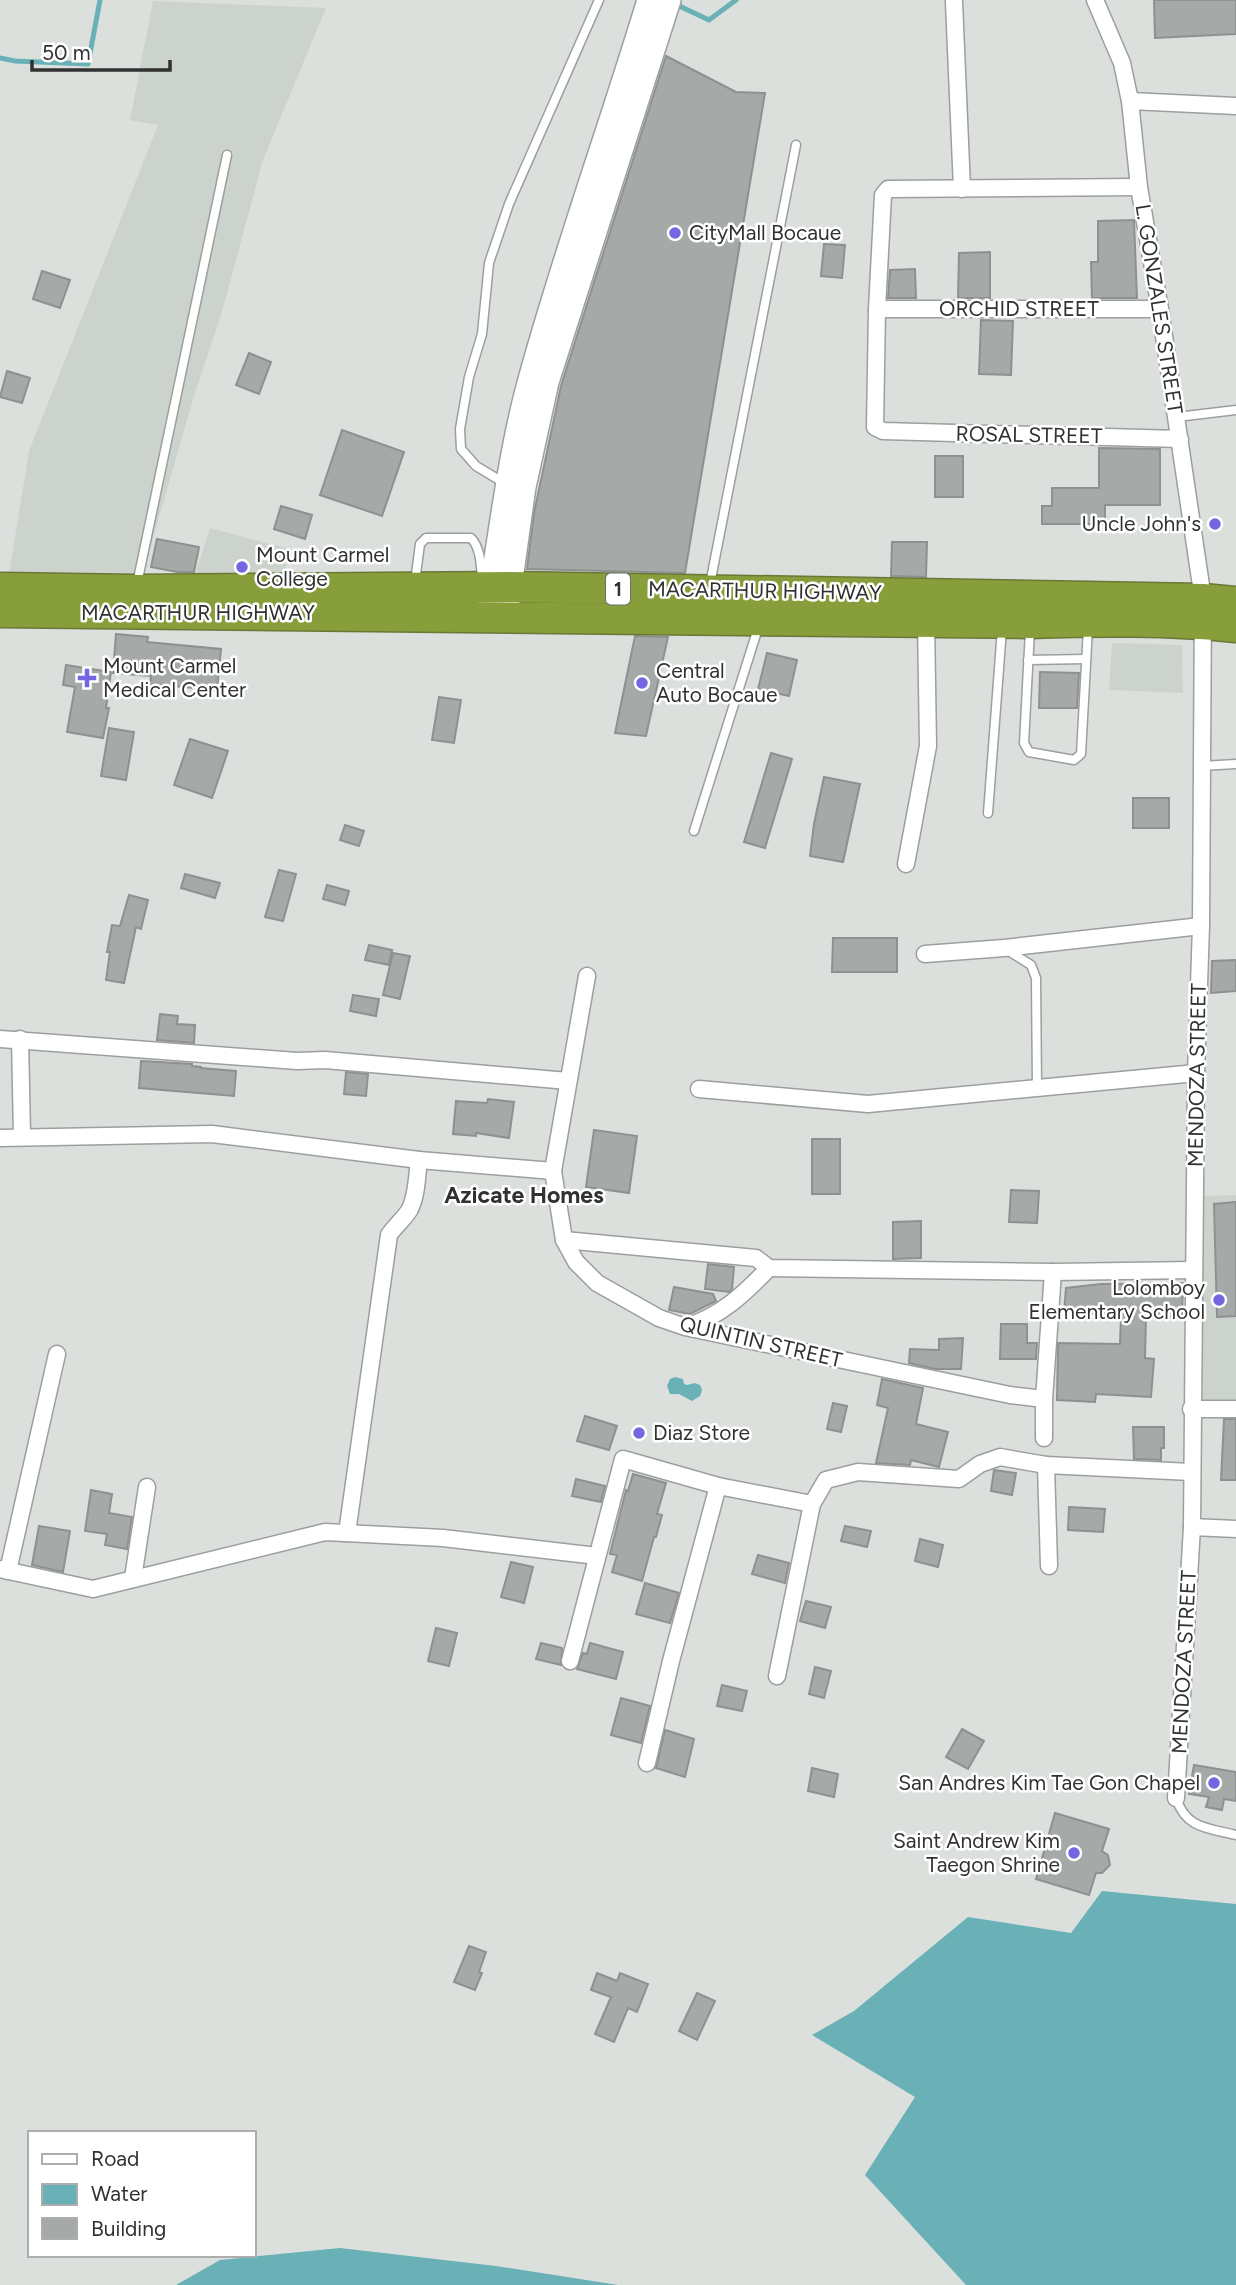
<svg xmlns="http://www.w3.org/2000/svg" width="1236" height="2285" font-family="Figtree,sans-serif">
	<rect width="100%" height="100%" fill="#dce0dd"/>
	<g fill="#cbd3cc">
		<polygon points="153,1 326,8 263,160 222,312 194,396 141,580 9,574 29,451 158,125 130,120"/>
		<polygon points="210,528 289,549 282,586 192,584"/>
		<polygon points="1112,643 1182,645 1183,693 1109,690"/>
		<polygon points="1236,1195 1236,1404 1203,1405 1202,1196"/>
	</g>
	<g fill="#69b1b7">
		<polygon points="675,1377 683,1379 684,1384 687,1385 695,1383 700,1385 702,1390 700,1396 692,1401 679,1394 670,1394 667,1386 670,1379"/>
		<polygon points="1102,1891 1236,1904 1236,2285 966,2285 865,2175 915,2097 812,2035 854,2011 968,1917 1071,1933"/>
		<polygon points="340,2248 496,2266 618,2285 176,2285 220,2260"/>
	</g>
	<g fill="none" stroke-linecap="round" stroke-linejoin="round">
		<g stroke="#69b1b7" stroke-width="5">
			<polyline points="675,4 709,20 736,0"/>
			<polyline points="0,58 15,61 88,64 100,0"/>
		</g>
	</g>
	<g fill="#a5a9a7" stroke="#8d9190" stroke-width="2">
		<polygon points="1154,0 1236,0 1236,34 1155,38"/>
		<polygon points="666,56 736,92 765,93 685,573 527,569 534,513 561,386"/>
		<polygon points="1134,220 1137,298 1092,298 1091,262 1098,262 1098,221"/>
		<polygon points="824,244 845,245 842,278 821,276"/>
		<polygon points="990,252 990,298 958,298 959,253"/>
		<polygon points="915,269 916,298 888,298 890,270"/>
		<polygon points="42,271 70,280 60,308 33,299"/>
		<polygon points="981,320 1013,321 1011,375 979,374"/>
		<polygon points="249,353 271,362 259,394 236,385"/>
		<polygon points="7,371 30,378 22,403 0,397"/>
		<polygon points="342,430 404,452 382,516 320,495"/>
		<polygon points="1099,448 1160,449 1160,505 1105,505 1105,524 1042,524 1042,506 1052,506 1052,488 1099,488"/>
		<rect x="935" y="456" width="28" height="41"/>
		<polygon points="281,506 312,515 305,539 274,529"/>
		<polygon points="157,539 199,547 194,572 177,572 151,567"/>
		<polygon points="892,542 927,542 926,577 891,576"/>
		<polygon points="116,634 148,637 147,642 221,649 217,690 150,684 151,676 113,673"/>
		<polygon points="635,636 668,637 646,736 615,733"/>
		<polygon points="767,653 797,660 789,696 758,689"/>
		<polygon points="66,665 111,672 106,708 109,708 103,738 67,732 75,687 63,685"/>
		<polygon points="1040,672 1079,673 1077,708 1039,708"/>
		<polygon points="439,697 461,700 454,743 432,740"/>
		<polygon points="109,728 134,732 126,780 101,776"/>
		<polygon points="190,739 228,751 212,798 174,785"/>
		<polygon points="771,753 792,759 765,848 744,842"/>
		<polygon points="824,777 860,784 843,862 810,856 814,824"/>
		<rect x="1133" y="798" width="36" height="30"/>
		<polygon points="345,825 364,831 359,846 340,840"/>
		<polygon points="279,870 296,874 283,921 265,917"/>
		<polygon points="185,874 220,883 215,898 181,888"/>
		<polygon points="327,885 349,891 345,905 323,899"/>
		<polygon points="129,895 148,900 141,929 136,927 124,983 106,980 110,952 107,952 112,925 120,926"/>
		<polygon points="833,938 897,938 897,972 832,972"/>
		<polygon points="369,945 392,950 389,965 365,960"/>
		<polygon points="393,953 410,956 400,999 383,995"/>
		<polygon points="1236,960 1236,991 1211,993 1212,961"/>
		<polygon points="353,995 379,999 376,1016 350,1011"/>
		<polygon points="160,1014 178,1016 177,1024 195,1025 194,1043 157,1040"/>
		<polygon points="141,1061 192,1064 192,1066 201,1067 201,1068 236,1071 234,1096 139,1088"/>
		<polygon points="346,1072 368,1074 366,1096 344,1094"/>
		<polygon points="488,1099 514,1102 509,1138 476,1133 476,1136 453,1134 456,1101 487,1103"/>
		<polygon points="594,1130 637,1136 629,1193 586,1187"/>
		<rect x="812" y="1139" width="28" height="55"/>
		<polygon points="1011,1190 1039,1191 1037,1223 1009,1222"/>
		<polygon points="1236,1202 1236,1316 1217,1317 1214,1204"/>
		<polygon points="921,1221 921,1258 893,1259 893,1222"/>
		<polygon points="708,1264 734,1267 732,1289 729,1292 705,1289"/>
		<polygon points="1183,1283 1182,1318 1146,1317 1145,1358 1154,1359 1151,1397 1096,1394 1095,1402 1057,1400 1058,1343 1120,1344 1121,1315 1064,1313 1066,1288 1101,1284"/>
		<polygon points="674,1287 713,1294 716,1301 690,1314 669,1310"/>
		<polygon points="1001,1324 1027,1324 1027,1343 1037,1343 1036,1359 1000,1359"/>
		<polygon points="963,1338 961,1369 935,1369 909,1363 910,1349 939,1350 939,1339"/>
		<polygon points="882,1379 923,1388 916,1424 948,1432 939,1467 911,1460 910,1465 876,1463 888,1408 877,1405"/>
		<polygon points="833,1403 847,1406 841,1432 827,1429"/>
		<polygon points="585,1416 617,1426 609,1450 577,1441"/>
		<polygon points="1224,1419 1236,1419 1236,1480 1221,1480"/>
		<polygon points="1133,1427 1164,1427 1164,1448 1161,1448 1161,1460 1134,1459"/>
		<polygon points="994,1470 1016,1473 1012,1495 991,1491"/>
		<polygon points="633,1474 666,1483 657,1514 662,1515 656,1537 654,1537 642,1581 612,1572 617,1555 610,1554 626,1490 628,1491"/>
		<polygon points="576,1479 605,1486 601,1502 572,1496"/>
		<polygon points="91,1490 112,1494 109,1513 132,1517 127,1549 105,1545 107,1534 85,1531"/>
		<polygon points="1069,1507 1105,1509 1103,1532 1068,1530"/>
		<polygon points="39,1526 70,1531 63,1572 32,1565"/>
		<polygon points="845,1526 871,1531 867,1547 841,1541"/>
		<polygon points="920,1539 943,1545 938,1567 915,1561"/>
		<polygon points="758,1555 789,1563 785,1583 752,1574"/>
		<polygon points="511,1562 533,1567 524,1603 501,1597"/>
		<polygon points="645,1583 679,1593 670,1623 636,1614"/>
		<polygon points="806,1601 831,1607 825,1628 800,1621"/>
		<polygon points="436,1628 457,1633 449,1666 428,1661"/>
		<polygon points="541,1643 562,1648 561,1665 536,1659"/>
		<polygon points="590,1643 623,1652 616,1679 577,1669 583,1653 587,1654"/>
		<polygon points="815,1667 831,1671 824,1698 809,1694"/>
		<polygon points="722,1685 747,1691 742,1711 717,1706"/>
		<polygon points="621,1698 650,1706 641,1743 611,1735"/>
		<polygon points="962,1729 984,1741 968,1769 946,1757"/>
		<polygon points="665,1730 694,1739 685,1777 656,1768"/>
		<polygon points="1194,1765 1236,1772 1236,1801 1224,1799 1222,1810 1206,1807 1209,1797 1189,1794"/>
		<polygon points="812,1768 838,1774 834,1797 808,1791"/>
		<polygon points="1055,1813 1109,1829 1102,1851 1108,1855 1110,1865 1102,1873 1096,1873 1089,1895 1036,1879"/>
		<polygon points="469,1946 486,1952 479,1972 482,1973 475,1990 454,1982"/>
		<polygon points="597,1973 617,1981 620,1973 648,1984 637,2012 628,2008 614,2042 595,2034 611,1997 591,1990"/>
		<polygon points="697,1993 715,2001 697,2040 679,2031"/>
	</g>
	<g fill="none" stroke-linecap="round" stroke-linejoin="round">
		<defs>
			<g id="lane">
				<polyline points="1177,417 1236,410"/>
				<polyline points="506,484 476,466 461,449 460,429 469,377 482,334 489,263 509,204 599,0"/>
				<path d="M 415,582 L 420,544 L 426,538 L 471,538 C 481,548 481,567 482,581"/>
				<polyline points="137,584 227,155"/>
				<polyline points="710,584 796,145"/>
				<polyline points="1030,630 1024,743 1029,752 1074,760 1081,754 1088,628"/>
				<polyline points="1028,660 1086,659"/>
				<polyline points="1201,766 1236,764"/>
				<polyline points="988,813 1002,629"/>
				<polyline points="694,831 759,625"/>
				<polyline points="1007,950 1031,965 1036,978 1037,1087"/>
				<path d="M 1176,1798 C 1186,1829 1208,1828 1236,1835"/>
			</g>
			<g id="street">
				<polyline points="1095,0 1122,63 1130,101 1139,187 1160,309 1203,599 1201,926 1196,1073 1192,1527 1176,1798"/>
				<polyline points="954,2 962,189"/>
				<polyline points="1130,101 1236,106"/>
				<polyline points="1139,187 888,189 883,195 877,309 875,427 883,431 1180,439"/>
				<polyline points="877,309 1160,309"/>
				<polyline points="906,864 928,746 926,621"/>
				<polyline points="925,954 1004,948 1201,926"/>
				<polyline points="587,976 553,1171 564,1240 576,1262 597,1283 659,1318 685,1327 1010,1395 1044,1399"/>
				<polyline points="0,1039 297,1061 325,1060 568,1081"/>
				<polyline points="20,1039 22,1136"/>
				<polyline points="699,1089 868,1104 1196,1073"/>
				<polyline points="0,1138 212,1134 419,1160 553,1171"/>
				<polyline points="564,1240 756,1258 769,1268 1053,1272 1194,1270"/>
				<path d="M 686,1327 C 721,1316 744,1294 769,1268"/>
				<polyline points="1191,1409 1236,1409"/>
				<polyline points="1044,1438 1044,1399 1053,1272"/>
				<polyline points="1046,1465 1049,1566"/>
				<polyline points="1192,1527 1236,1529"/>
				<path d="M 347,1533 L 389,1235 C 395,1226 405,1218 410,1209 C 417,1195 417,1175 419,1160"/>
				<polyline points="0,1569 93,1589 325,1532 443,1538 597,1556"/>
				<polyline points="8,1571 57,1354"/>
				<polyline points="133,1578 147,1487"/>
				<polyline points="570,1661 623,1459 718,1486 812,1504 826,1480 858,1472 959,1479 980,1464 1000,1457 1046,1465 1191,1472"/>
				<polyline points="777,1676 812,1504"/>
				<polyline points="647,1763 671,1661 718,1486"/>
			</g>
			<g id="secondary">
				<path d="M 489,601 C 502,526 510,450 531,376 C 566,249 611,126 649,0"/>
				<polyline points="508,601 524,487 547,382 669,0"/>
			</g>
			<g id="highway">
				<polyline points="0,588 136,590 510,587 1203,599 1236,602"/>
				<path d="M 0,612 L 1030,623 C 1098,621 1168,620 1236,627"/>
			</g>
		</defs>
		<use href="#lane" stroke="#9c9f9c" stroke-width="11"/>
		<use href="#street" stroke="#9c9f9c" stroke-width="19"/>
		<use href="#secondary" stroke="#9c9f9c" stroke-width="26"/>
		<use href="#highway" stroke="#697837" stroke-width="33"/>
		<use href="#lane" stroke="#fff" stroke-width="8"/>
		<use href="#street" stroke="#fff" stroke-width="16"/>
		<use href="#secondary" stroke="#fff" stroke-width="23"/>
		<use href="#highway" stroke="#879e3b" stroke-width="30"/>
	</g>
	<g fill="#7466e1" stroke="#fff" stroke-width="2.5">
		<circle cx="675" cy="233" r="7"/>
		<circle cx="1215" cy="524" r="7"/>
		<circle cx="242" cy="567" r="7"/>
		<path d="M83.5 667.5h7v7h7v7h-7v7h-7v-7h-7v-7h7z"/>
		<circle cx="642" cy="683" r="7"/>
		<circle cx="1219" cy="1300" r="7"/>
		<circle cx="639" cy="1433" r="7"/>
		<circle cx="1214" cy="1783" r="7"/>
		<circle cx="1074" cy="1853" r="7"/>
	</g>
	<g text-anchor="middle" stroke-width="5" stroke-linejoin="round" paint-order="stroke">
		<rect fill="#fff" stroke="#6e6f6e" stroke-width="2" x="606" y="573.5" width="24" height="31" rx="5"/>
		<g font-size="19" font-weight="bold" fill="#303130">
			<text x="618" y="596">1</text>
		</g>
		<g font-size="21" fill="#303130" stroke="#fff" text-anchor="start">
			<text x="689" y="240">CityMall Bocaue</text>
			<text x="1201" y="531" text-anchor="end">Uncle John's</text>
			<text x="256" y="562">Mount Carmel<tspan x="256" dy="24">College</tspan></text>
			<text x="103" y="673">Mount Carmel<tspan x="103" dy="24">Medical Center</tspan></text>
			<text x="656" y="678">Central<tspan x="656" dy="24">Auto Bocaue</tspan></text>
			<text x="1205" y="1295" text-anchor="end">Lolomboy<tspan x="1205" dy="24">Elementary School</tspan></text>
			<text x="653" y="1440">Diaz Store</text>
			<text x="1200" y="1790" text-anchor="end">San Andres Kim Tae Gon Chapel</text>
			<text x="1060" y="1848" text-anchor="end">Saint Andrew Kim<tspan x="1060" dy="24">Taegon Shrine</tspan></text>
		</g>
		<g font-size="21" fill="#303130" stroke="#fff">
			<text x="1019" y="316">ORCHID STREET</text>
			<text transform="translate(1159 309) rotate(81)" y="7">L. GONZALES STREET</text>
			<text transform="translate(1029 435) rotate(1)" y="7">ROSAL STREET</text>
			<text transform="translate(765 591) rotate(1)" y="7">MACARTHUR HIGHWAY</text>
			<text x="198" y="620">MACARTHUR HIGHWAY</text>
			<text transform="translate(1197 1075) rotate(-89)" y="7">MENDOZA STREET</text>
			<text transform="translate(761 1342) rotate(13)" y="7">QUINTIN STREET</text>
			<text transform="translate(1184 1662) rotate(-87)" y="7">MENDOZA STREET</text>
		</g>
		<g font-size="23" font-weight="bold" fill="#303130" stroke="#fff">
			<text x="524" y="1203">Azicate Homes</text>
		</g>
	</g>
	<rect x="28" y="2131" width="228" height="126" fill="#ffffff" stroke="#acadac" stroke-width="2"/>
	<rect x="42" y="2154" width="35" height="10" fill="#ffffff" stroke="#acadac" stroke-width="2"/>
	<text x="91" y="2166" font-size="21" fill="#303130">Road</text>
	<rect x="42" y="2184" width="35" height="21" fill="#69b1b7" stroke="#acadac" stroke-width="2"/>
	<text x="91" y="2201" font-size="21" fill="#303130">Water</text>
	<rect x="42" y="2218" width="35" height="21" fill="#a5a9a7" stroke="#acadac" stroke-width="2"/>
	<text x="91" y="2236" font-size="21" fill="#303130">Building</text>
	<path d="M32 60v10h138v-10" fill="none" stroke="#303130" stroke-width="3.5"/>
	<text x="42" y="60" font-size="21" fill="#303130" stroke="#ffffff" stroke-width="5" paint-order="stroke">50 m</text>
</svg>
